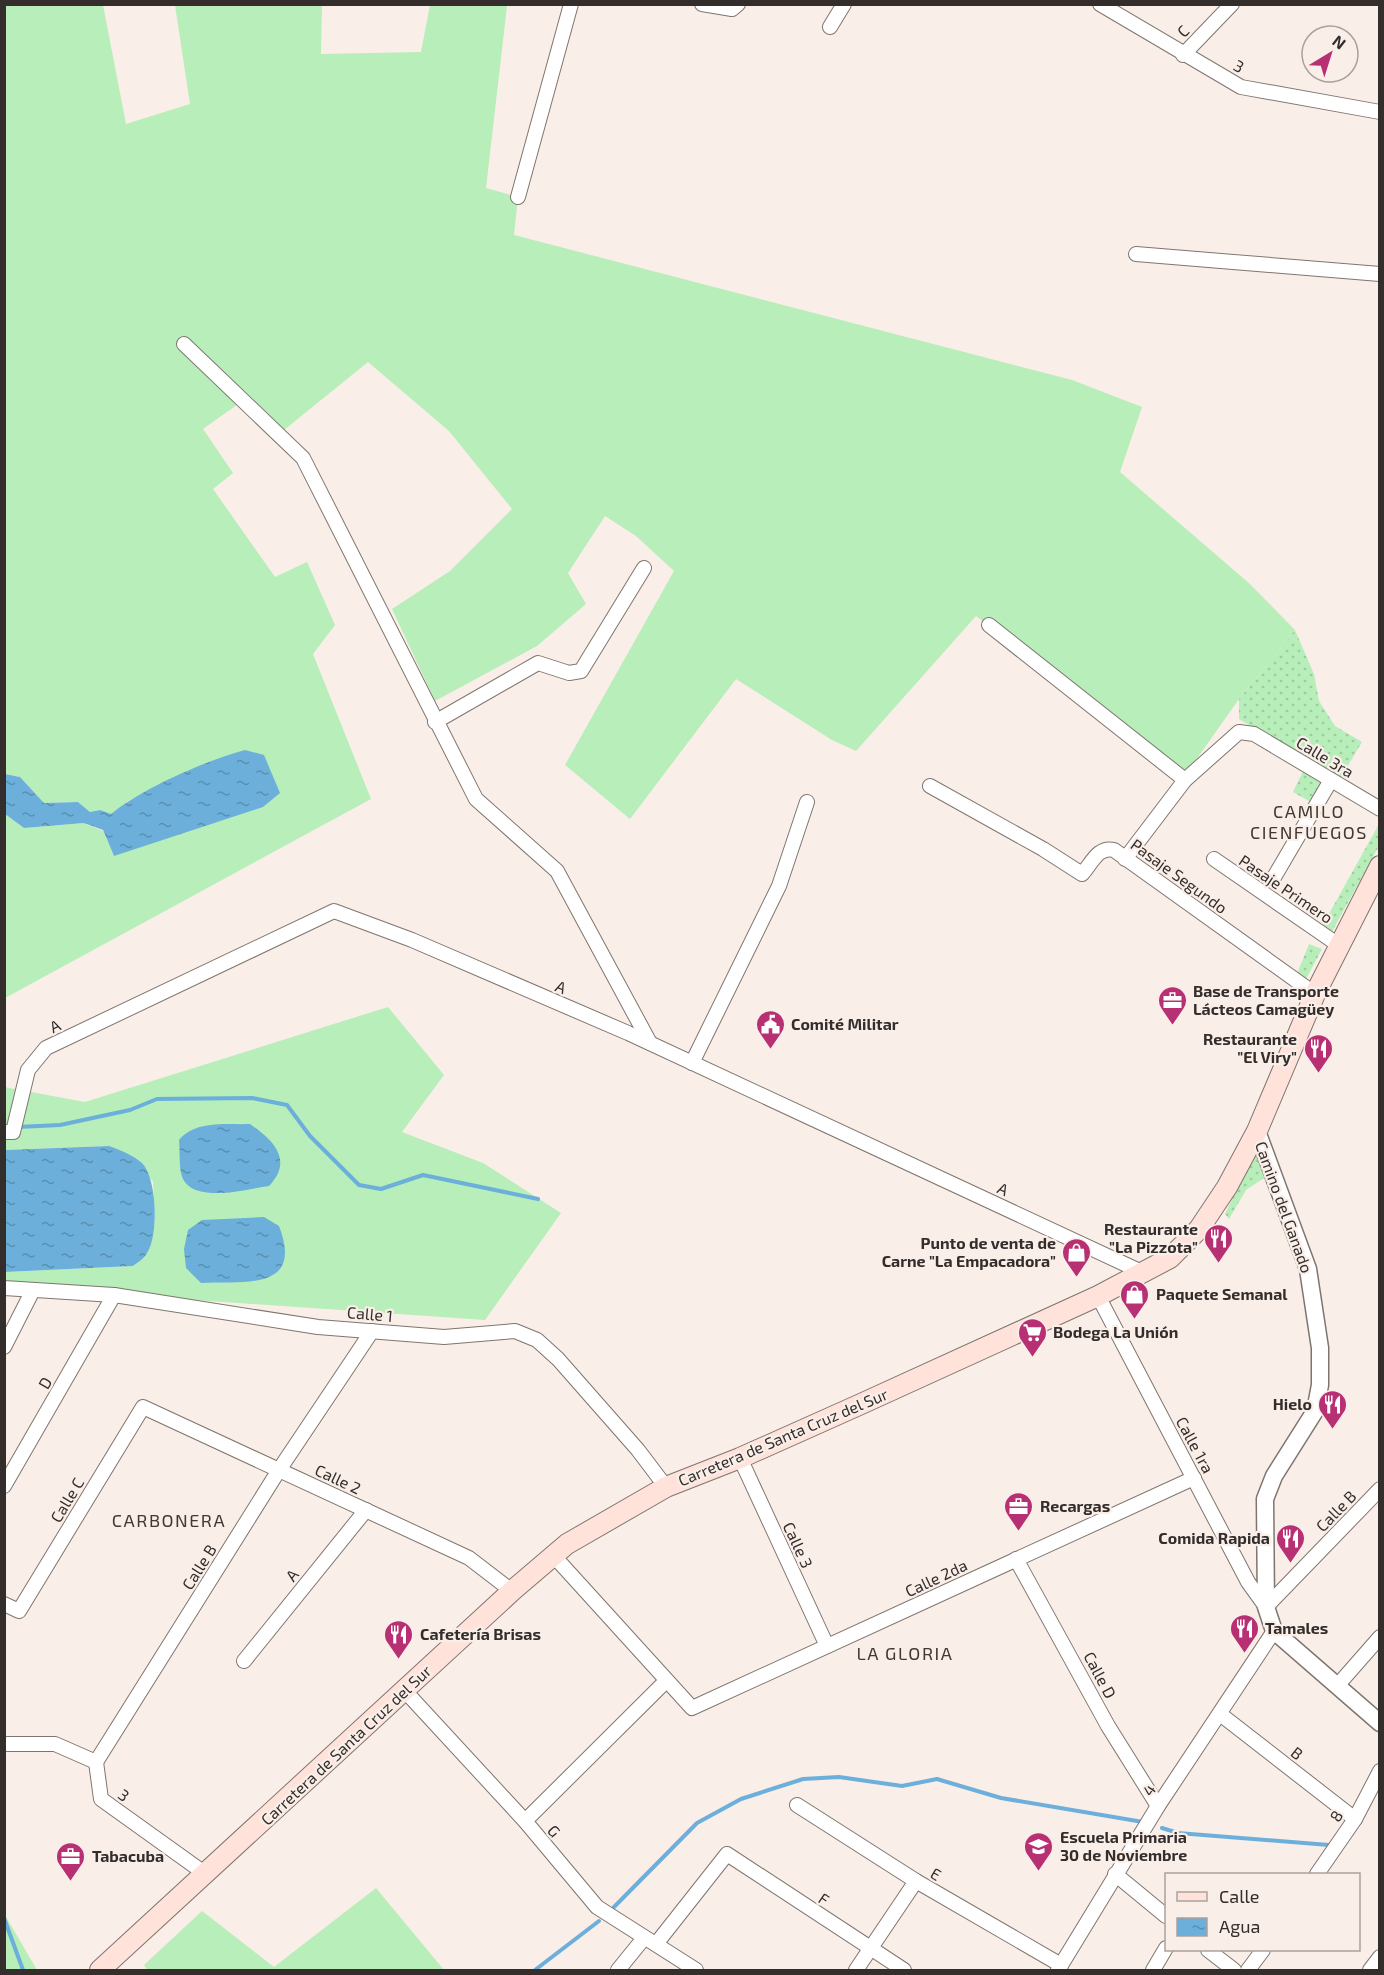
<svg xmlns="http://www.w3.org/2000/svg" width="1384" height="1975" font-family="'Exo 2',sans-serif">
	<defs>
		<pattern id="grass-dots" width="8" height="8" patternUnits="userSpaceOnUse" patternTransform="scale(1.5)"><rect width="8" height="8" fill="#b7eeba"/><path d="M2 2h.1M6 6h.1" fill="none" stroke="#9ecca0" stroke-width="1.8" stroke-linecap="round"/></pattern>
		<pattern id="water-ripples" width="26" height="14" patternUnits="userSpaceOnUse" patternTransform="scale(1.5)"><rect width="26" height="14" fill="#6cafda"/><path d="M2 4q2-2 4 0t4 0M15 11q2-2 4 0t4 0" fill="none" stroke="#598fb1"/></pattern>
	</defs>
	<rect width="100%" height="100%" fill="#faeee8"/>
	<g fill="url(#grass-dots)">
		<polygon points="1295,630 1314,674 1319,701 1335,726 1362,742 1340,779 1239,719 1239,699"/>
		<polygon points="1306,765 1331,780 1316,805 1293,792"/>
		<polygon points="1379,824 1379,846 1329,937 1320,930"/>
		<polygon points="1309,944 1322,949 1306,979 1296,976"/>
		<polygon points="1255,1151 1264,1178 1246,1190 1229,1219 1225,1214"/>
	</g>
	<g fill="#b7eeba">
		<polygon points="498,4 507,6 486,188 518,197 514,235 1072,380 1142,407 1120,472 1250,584 1295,630 1239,699 1186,774 976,616 856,751 832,740 736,679 630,819 565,765 674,571 636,536 605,516 568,573 586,604 537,646 435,701 392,609 450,571 512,509 449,431 368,362 284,430 241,402 203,429 233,473 213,489 275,577 307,562 335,625 313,654 371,799 5,998 5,814 24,828 84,823 103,831 114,856 225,756 128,801 111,815 100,810 90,812 78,802 44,803 20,777 5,774 5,5 103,5 126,124 190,104 175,5 322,5 321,54 421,52 430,5"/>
		<path d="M 388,1007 L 444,1075 L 402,1132 L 483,1163 L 561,1213 L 485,1320 L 5,1287 L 5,1272 L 133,1266 C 162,1242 154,1215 153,1181 L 108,1146 L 5,1150 L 4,1087 L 85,1102 Z"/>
		<polygon points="376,1888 444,1970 147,1970 144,1965 202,1911 274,1967"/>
		<polygon points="4,1915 5,1915 37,1970 5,1970"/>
	</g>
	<g fill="url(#water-ripples)">
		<path d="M 245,750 L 264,755 L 280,793 L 263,807 L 114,856 L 103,830 L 84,823 L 24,828 L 5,814 L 5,774 L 20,777 L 44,803 L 78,802 L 90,812 L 100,810 L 111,814 C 143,788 205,761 245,750 Z"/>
		<path d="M 250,1124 C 273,1140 294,1160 269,1186 C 246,1189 188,1206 181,1173 C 179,1162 180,1150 179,1140 C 196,1120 226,1125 250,1124 Z"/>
		<path d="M 109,1146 C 120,1150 133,1155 142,1163 C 157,1178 159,1236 147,1253 C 145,1258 138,1262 133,1266 L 5,1272 L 5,1150 Z"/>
		<path d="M 264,1217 L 279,1226 C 304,1291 245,1281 201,1283 L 186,1268 L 184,1249 L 188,1230 L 202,1220 Z"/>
	</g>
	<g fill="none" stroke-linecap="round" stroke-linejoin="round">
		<g stroke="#6cafda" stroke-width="4">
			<polyline points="17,1127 60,1125 130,1110 157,1099 252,1098 287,1105 310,1136 359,1185 381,1189 423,1175 538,1199"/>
			<polyline points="1162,1828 1178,1833 1329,1845"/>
			<polyline points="614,1907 697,1823 741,1799 803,1779 839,1777 902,1786 937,1779 1001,1798 1143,1822"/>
			<polyline points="4,1918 23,1970"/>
			<polyline points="535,1970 599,1921"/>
		</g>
		<defs>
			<g id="minor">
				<polyline points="702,4 732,9 738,4"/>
				<polyline points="1100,4 1241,87 1380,112"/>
				<polyline points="830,27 844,4"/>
				<polyline points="1183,55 1232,4"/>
				<polyline points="518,197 571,4"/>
				<polyline points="1136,254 1380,274"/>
				<polyline points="184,344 303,458 476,799 557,871 650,1043"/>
				<polyline points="989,625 1185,780"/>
				<polyline points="435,722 538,663 569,673 581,671 644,568"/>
				<path d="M 930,786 L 1043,849 L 1082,874 C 1092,863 1098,846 1114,850 L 1315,994"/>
				<polyline points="1125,859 1185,780 1239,732 1254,734 1380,809"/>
				<polyline points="1214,859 1340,946"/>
				<polyline points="1273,879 1331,780"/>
				<polyline points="692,1063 779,886 807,802"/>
				<polyline points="4,1132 13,1132 28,1070 46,1048 334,911 412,940 628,1033 1144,1273"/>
				<polyline points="4,1288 114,1295 318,1327 444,1337 515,1331 537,1340 558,1359 638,1450 666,1487"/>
				<polyline points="1098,1296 1248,1582 1266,1607 1380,1489"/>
				<polyline points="4,1347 33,1290"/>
				<polyline points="740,1458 827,1646"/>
				<polyline points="4,1486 114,1295"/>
				<polyline points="553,1555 692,1708 1194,1478"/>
				<polyline points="1016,1559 1108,1726 1158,1806"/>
				<polyline points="4,1604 19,1611 143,1407 469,1558 512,1591"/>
				<polyline points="244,1661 366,1510"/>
				<polyline points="1337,1686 1380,1637"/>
				<polyline points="405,1691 525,1821 597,1907 696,1970"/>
				<polyline points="1220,1714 1355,1819"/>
				<polyline points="4,1744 55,1744 96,1762 101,1799 207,1875"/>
				<polyline points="96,1762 279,1470 372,1331"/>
				<polyline points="797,1805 916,1881 1061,1965"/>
				<polyline points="525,1821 666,1681"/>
				<polyline points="1115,1874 1166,1916"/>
				<polyline points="1317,1874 1355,1819 1380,1771"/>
				<polyline points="656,1944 727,1854 904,1970"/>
				<polyline points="1208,1950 1234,1970"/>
				<polyline points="618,1970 644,1938"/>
				<polyline points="856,1970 916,1881"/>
				<polyline points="1058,1970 1158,1806 1274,1631"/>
				<polyline points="1153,1970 1166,1948"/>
				<polyline points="1248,1970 1263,1950"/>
				<polyline points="1370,1970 1380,1957"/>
			</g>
			<polyline id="tertiary" points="1257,1131 1308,1269 1320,1348 1320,1385 1315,1411 1274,1476 1265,1499 1266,1607 1274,1631 1380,1723"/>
			<polyline id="secondary" points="100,1970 512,1591 567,1544 666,1487 740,1458 861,1404 1098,1296 1170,1258 1199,1229 1227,1187 1257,1131 1315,994 1380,866"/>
		</defs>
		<use href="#minor" stroke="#7f756f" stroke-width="16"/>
		<use href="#tertiary" stroke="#7f756f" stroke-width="19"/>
		<use href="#secondary" stroke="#7f756f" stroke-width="22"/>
		<use href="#minor" stroke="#fff" stroke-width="14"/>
		<use href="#tertiary" stroke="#fff" stroke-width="16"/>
		<use href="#secondary" stroke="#ffe3db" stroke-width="20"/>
	</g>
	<defs>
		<symbol id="office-pin" viewBox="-11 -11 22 30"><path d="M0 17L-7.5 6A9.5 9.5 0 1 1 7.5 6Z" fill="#b63073" stroke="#faeee8"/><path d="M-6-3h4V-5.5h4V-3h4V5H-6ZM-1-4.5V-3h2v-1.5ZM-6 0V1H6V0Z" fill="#fff"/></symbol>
		<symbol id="civic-pin" viewBox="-11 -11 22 30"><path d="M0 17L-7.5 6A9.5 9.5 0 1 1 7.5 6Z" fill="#b63073" stroke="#faeee8"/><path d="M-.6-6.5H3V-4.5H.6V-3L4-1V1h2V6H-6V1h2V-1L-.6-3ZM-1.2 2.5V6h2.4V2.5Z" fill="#fff"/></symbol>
		<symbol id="restaurant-pin" viewBox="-11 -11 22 30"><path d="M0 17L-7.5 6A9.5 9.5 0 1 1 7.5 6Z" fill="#b63073" stroke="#faeee8"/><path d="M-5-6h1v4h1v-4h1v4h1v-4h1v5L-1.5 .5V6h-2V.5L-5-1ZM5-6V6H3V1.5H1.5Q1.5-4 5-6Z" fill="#fff"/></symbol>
		<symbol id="shop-pin" viewBox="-11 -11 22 30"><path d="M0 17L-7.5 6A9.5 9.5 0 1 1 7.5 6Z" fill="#b63073" stroke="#faeee8"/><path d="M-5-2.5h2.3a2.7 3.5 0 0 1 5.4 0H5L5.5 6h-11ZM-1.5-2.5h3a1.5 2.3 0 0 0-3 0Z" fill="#fff"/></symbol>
		<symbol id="supermarket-pin" viewBox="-11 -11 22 30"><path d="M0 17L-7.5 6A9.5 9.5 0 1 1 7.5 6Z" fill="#b63073" stroke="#faeee8"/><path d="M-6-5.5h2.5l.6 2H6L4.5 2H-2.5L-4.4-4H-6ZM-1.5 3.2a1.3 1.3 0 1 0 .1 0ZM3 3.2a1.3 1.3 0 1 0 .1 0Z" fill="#fff"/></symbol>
		<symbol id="school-pin" viewBox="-11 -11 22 30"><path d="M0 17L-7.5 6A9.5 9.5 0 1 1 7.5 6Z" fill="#b63073" stroke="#faeee8"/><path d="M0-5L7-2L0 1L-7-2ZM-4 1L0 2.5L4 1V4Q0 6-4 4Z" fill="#fff"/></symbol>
	</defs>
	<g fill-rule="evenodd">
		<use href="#office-pin" x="1156" y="984" width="33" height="45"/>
		<use href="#civic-pin" x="754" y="1008" width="33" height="45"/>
		<use href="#restaurant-pin" x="1302" y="1032" width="33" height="45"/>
		<use href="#restaurant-pin" x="1202" y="1222" width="33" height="45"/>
		<use href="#shop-pin" x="1060" y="1236" width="33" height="45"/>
		<use href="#shop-pin" x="1118" y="1278" width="33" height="45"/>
		<use href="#supermarket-pin" x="1016" y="1316" width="33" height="45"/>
		<use href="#restaurant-pin" x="1316" y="1388" width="33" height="45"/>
		<use href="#office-pin" x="1002" y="1490" width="33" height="45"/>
		<use href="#restaurant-pin" x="1274" y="1522" width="33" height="45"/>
		<use href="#restaurant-pin" x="1228" y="1612" width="33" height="45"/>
		<use href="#restaurant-pin" x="382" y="1618" width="33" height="45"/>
		<use href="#school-pin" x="1022" y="1830" width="33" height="45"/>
		<use href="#office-pin" x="54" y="1840" width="33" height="45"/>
	</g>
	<g text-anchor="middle" stroke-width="4.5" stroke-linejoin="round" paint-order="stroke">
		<g font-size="16" fill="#332e2c" stroke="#faeee8">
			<text transform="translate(1183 31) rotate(-45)" y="6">C</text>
			<text transform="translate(1239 66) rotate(28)" y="6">3</text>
			<text transform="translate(1325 757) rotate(31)" y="6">Calle 3ra</text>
			<text transform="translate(1179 876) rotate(36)" y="6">Pasaje Segundo</text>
			<text transform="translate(1286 889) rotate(34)" y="6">Pasaje Primero</text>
			<text transform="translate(561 987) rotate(23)" y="6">A</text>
			<text transform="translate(55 1026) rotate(-25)" y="6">A</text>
			<text transform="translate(1003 1189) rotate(25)" y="6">A</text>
			<text transform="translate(1284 1207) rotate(70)" y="6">Camino del Ganado</text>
			<text transform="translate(370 1314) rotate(5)" y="6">Calle 1</text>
			<text transform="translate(45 1383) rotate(-60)" y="6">D</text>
			<text transform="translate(783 1437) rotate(-23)" y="6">Carretera de Santa Cruz del Sur</text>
			<text transform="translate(1195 1445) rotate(62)" y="6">Calle 1ra</text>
			<text transform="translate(338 1479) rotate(25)" y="6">Calle 2</text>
			<text transform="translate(67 1500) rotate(-59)" y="6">Calle C</text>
			<text transform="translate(1336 1511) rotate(-46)" y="6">Calle B</text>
			<text transform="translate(798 1545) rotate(65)" y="6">Calle 3</text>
			<text transform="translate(199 1567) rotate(-58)" y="6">Calle B</text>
			<text transform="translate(292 1575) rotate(-51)" y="6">A</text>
			<text transform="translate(936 1578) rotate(-25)" y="6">Calle 2da</text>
			<text transform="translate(1100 1675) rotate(62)" y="6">Calle D</text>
			<text transform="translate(346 1745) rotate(-43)" y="6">Carretera de Santa Cruz del Sur</text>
			<text transform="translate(1297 1753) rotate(38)" y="6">B</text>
			<text transform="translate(1149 1790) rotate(-56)" y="6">4</text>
			<text transform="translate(124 1795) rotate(36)" y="6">3</text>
			<text transform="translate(1336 1816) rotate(-59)" y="6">8</text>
			<text transform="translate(554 1831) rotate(50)" y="6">G</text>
			<text transform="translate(936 1874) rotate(31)" y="6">E</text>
			<text transform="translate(824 1899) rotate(34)" y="6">F</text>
		</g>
		<g font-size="16" font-weight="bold" fill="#332e2c" stroke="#faeee8" text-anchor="start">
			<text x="1193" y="997">Base de Transporte<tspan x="1193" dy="18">Lácteos Camagüey</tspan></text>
			<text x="791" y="1030">Comité Militar</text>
			<text x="1297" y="1045" text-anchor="end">Restaurante<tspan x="1297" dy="18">"El Viry"</tspan></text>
			<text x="1198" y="1235" text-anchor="end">Restaurante<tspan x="1198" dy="18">"La Pizzota"</tspan></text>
			<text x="1056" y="1249" text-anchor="end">Punto de venta de<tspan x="1056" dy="18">Carne "La Empacadora"</tspan></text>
			<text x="1156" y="1300">Paquete Semanal</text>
			<text x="1053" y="1338">Bodega La Unión</text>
			<text x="1312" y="1410" text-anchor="end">Hielo</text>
			<text x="1040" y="1512">Recargas</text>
			<text x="1270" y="1544" text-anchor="end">Comida Rapida</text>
			<text x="1265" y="1634">Tamales</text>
			<text x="420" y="1640">Cafetería Brisas</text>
			<text x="1060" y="1843">Escuela Primaria<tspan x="1060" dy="18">30 de Noviembre</tspan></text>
			<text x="92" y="1862">Tabacuba</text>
		</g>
		<g font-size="18" letter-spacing="1.5" fill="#423934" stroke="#faeee8">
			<text x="1309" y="818">CAMILO<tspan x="1309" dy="21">CIENFUEGOS</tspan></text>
			<text x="169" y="1527">CARBONERA</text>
			<text x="905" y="1660">LA GLORIA</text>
		</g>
	</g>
	<rect width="1384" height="1975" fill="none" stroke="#332e2c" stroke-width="12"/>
	<rect x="1165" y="1873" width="195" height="78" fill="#faeee8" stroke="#aaa19d" stroke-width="1.5"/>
	<rect x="1177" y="1892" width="30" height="9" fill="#ffe3db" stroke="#aaa19d" stroke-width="1.5"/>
	<text x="1219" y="1903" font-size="18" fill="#332e2c">Calle</text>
	<rect x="1177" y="1918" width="30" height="18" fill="url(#water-ripples)" stroke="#aaa19d" stroke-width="1.5"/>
	<text x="1219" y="1933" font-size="18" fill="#332e2c">Agua</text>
	<g transform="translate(1330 54) rotate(38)"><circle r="28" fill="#faeee8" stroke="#aaa19d" stroke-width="1.5"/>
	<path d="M0-4.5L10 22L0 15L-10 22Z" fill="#b63073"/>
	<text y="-9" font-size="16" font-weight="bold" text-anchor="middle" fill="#332e2c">N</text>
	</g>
</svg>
